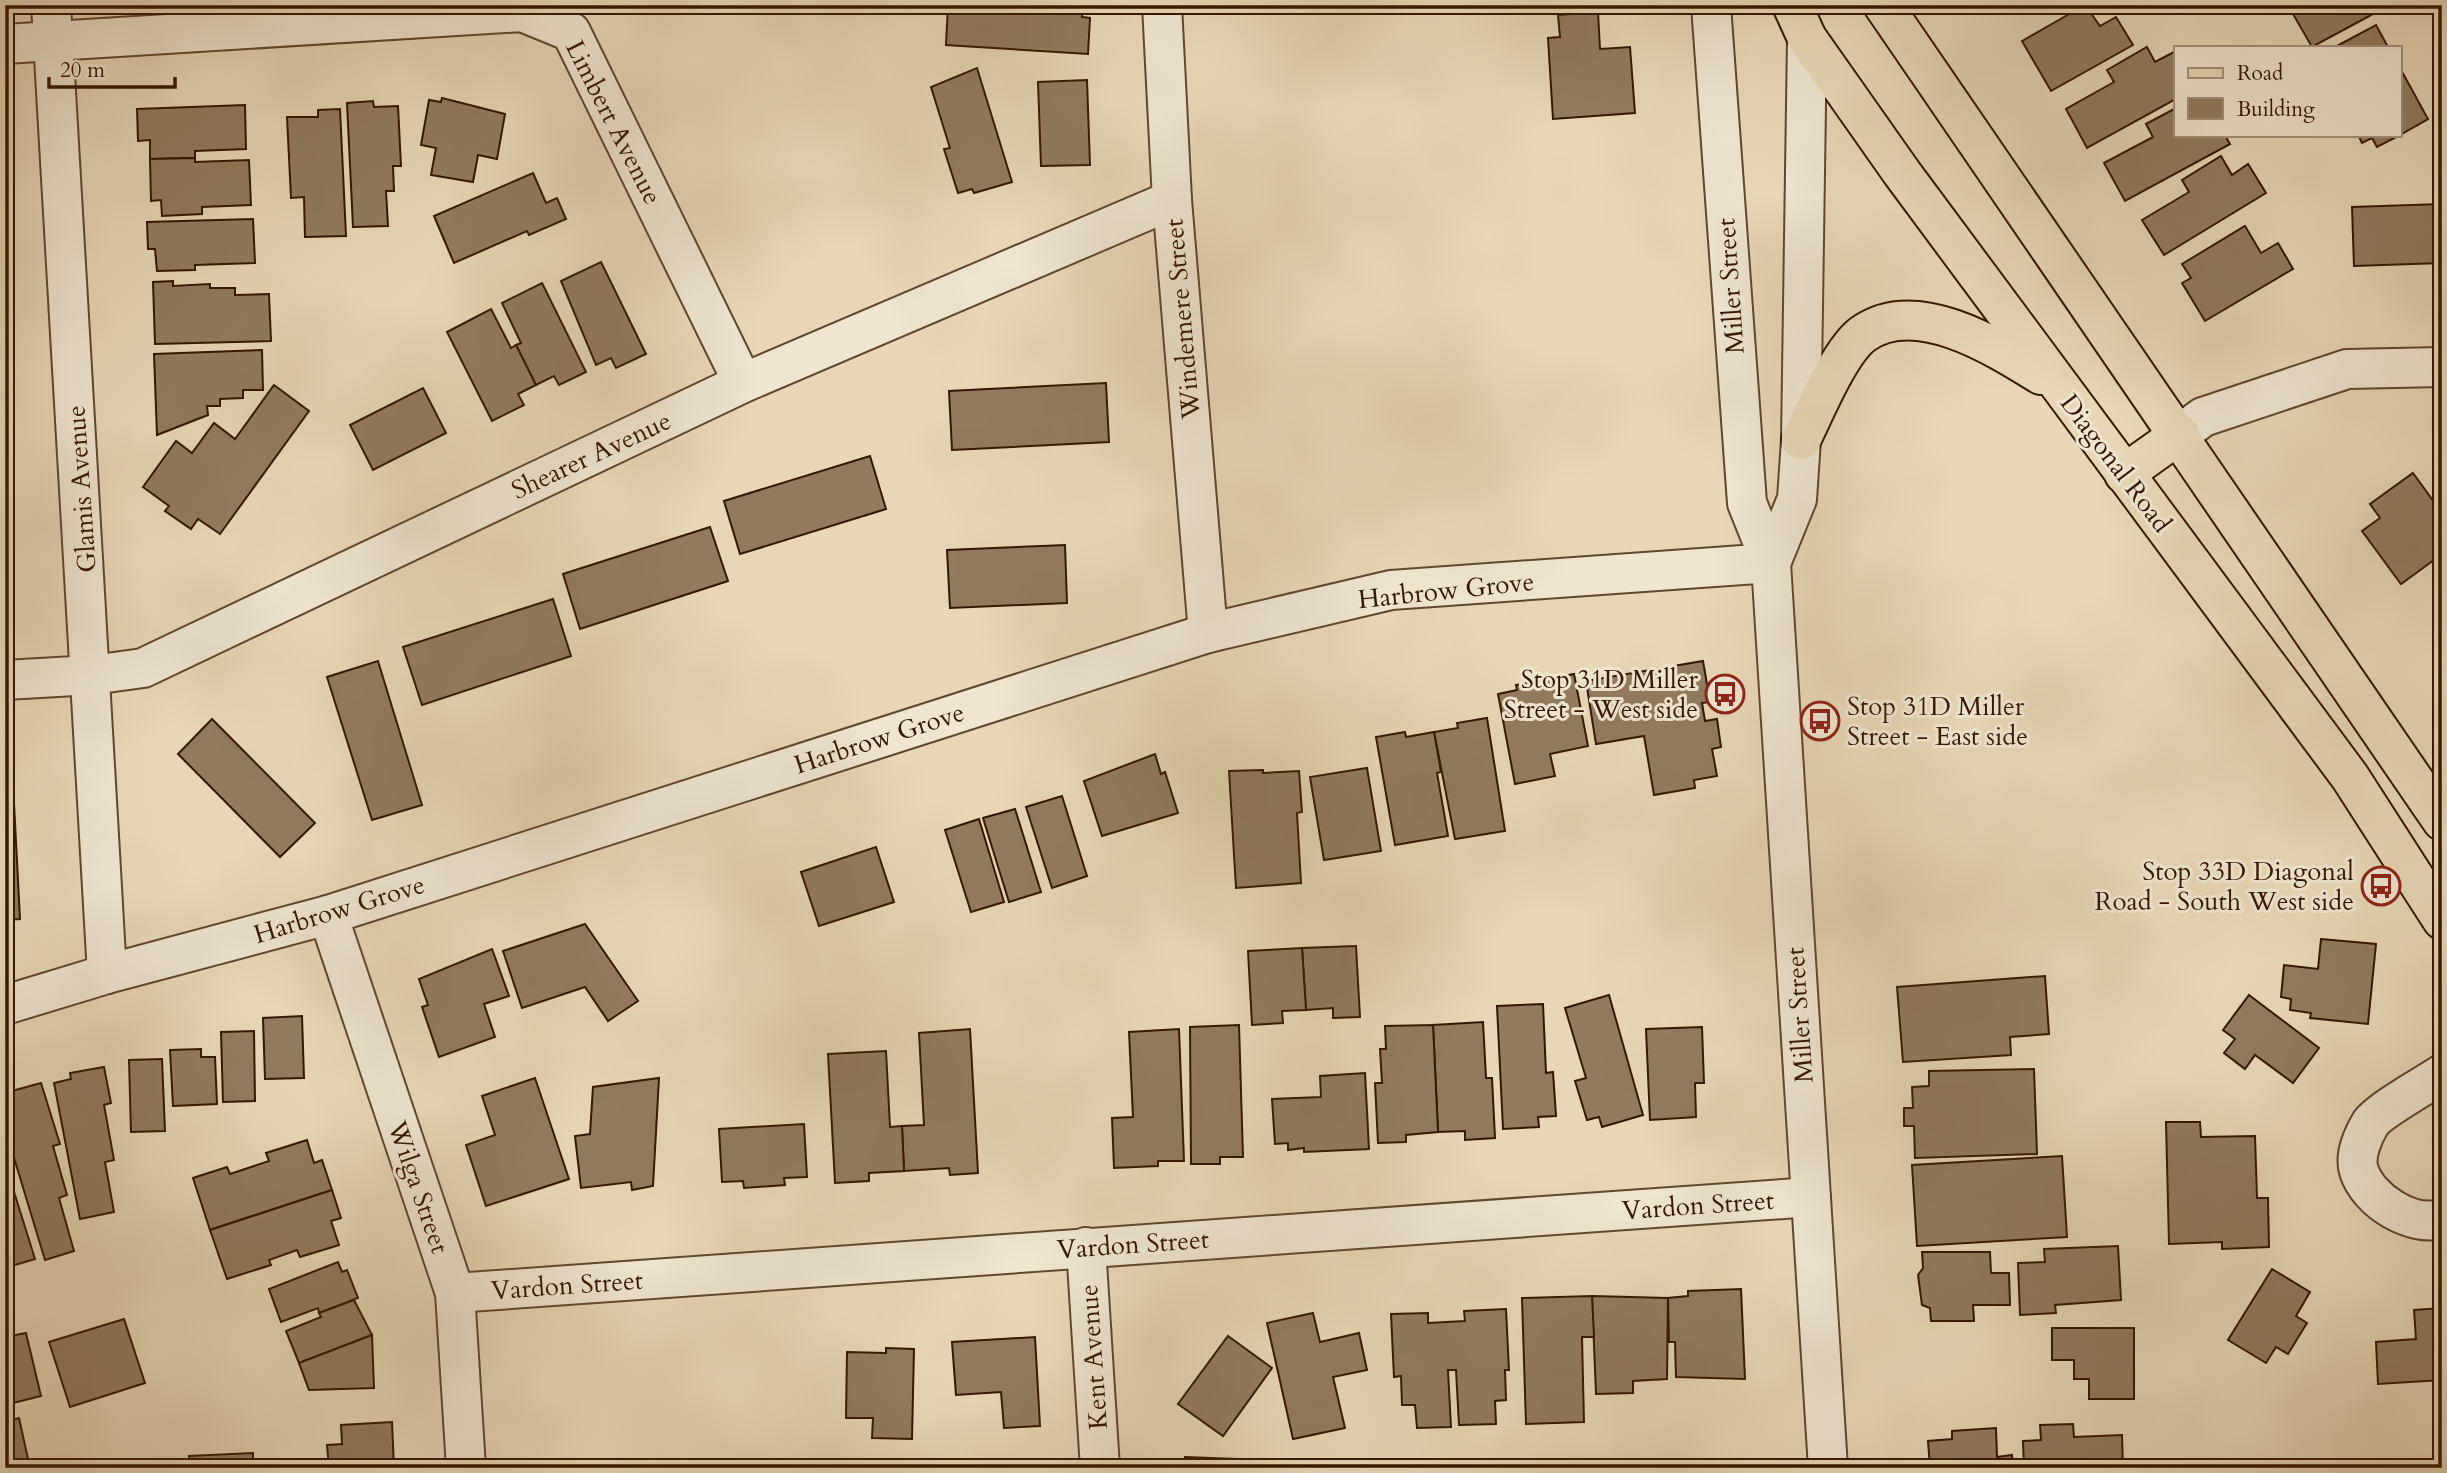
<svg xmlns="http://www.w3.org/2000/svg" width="2447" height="1473" font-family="Cardo,serif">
	<rect width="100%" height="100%" fill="#e7d7b6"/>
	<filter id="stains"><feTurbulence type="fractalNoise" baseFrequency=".00286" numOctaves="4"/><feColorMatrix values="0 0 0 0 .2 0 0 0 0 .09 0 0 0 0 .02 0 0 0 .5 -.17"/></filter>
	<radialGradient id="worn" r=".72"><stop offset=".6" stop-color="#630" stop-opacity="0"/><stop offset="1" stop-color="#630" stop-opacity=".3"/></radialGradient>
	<g fill="#917b5f" stroke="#341701" stroke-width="2">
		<polygon points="948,5 1083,5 1082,17 1090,18 1088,54 946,45"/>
		<polygon points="2085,5 2100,26 2116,17 2133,45 2051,91 2022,41"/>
		<polygon points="2299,5 2368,5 2373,14 2312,47 2293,14 2301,10"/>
		<polygon points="2432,5 2442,5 2442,23"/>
		<polygon points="1598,12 1600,49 1630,47 1635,113 1553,119 1548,38 1560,37 1558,15"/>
		<polygon points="2376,25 2388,47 2335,47"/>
		<polygon points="2147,47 2155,62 2176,51 2176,99 2087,148 2066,109 2114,82 2107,70"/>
		<polygon points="977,68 1012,182 974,193 972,189 958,193 944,149 950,148 931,87"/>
		<polygon points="2400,68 2428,119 2400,135"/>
		<polygon points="1087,80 1090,165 1041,166 1038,82"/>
		<polygon points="442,98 505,114 497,159 478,155 473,182 431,175 436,148 421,145 429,100 441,102"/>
		<polygon points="373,101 374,107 398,106 401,166 393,166 394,191 386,191 388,226 353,227 347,103"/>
		<polygon points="245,105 246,149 195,151 195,158 150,159 150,140 138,141 137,109"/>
		<polygon points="2176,108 2176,135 2225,135 2230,144 2125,201 2104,163 2153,137 2146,124"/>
		<polygon points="340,109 346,236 305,237 304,197 291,198 287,117 318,117 318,110"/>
		<polygon points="2358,135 2400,135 2377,147 2372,138 2362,143"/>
		<polygon points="2221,156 2232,175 2248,164 2266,193 2164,255 2142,220 2189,192 2182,180"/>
		<polygon points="195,158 195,162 249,160 251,205 202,207 202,214 162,216 161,200 151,201 150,159"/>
		<polygon points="533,173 546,203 557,198 566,219 529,235 527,231 454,263 434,216"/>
		<polygon points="2442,204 2442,263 2354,266 2352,207"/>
		<polygon points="253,219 255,263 195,265 195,270 157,271 155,249 148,249 147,222"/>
		<polygon points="2245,226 2261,253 2278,243 2293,269 2205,321 2182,283 2191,278 2182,264"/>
		<polygon points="601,262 646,354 616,368 611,358 596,365 561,281"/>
		<polygon points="173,281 173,286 210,284 210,288 235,288 235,295 269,294 271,341 155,344 153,282"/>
		<polygon points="542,283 586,372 559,385 554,376 536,385 516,345 521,343 502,303"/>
		<polygon points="491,309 511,348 516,345 536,385 518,394 524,405 492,421 447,332"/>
		<polygon points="262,350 263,390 243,390 243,398 220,399 220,406 207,406 208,415 157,435 154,354"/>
		<polygon points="1106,383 1109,442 952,450 949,391"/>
		<polygon points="274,385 309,411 220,534 198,519 191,529 165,511 169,506 143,487 176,441 192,453 214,423 235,439"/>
		<polygon points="423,388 446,433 373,470 350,425"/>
		<polygon points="870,456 886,509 740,554 724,501"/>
		<polygon points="2413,473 2442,513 2442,554 2401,584 2362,531 2380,518 2370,504"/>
		<polygon points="710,527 728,581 580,629 563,574"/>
		<polygon points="1065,545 1067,603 950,608 947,550"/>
		<polygon points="553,599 571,656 422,705 403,647"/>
		<polygon points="378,661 422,805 372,820 327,677"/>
		<polygon points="1703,661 1710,702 1702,703 1705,721 1717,719 1721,747 1712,749 1717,776 1694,780 1695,788 1654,795 1644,736 1596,744 1586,681"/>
		<polygon points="1574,674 1588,746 1550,754 1555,776 1515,784 1498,694 1517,690 1516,685"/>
		<polygon points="1487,718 1505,831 1455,839 1434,732 1458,728 1457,723"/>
		<polygon points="212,719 315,823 280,857 178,754"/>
		<polygon points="1405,732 1406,737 1434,732 1441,772 1437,773 1448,836 1395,845 1376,737"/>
		<polygon points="1155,754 1161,774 1165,772 1178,813 1102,836 1084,781"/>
		<polygon points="1367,768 1381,851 1324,860 1310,777"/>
		<polygon points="1263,770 1263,773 1299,771 1302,812 1297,813 1301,883 1236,888 1229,771"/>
		<polygon points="1062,796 1087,876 1052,888 1026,807"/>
		<polygon points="14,803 20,919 5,920 5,804"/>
		<polygon points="1015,809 1041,892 1009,902 983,818"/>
		<polygon points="979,819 1004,902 971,912 945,830"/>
		<polygon points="876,847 894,902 819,926 801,872"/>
		<polygon points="585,924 638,1001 608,1021 585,987 522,1008 503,951"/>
		<polygon points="2321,939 2376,944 2368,1024 2310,1018 2311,1013 2290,1010 2291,999 2281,997 2284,965 2318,969"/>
		<polygon points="1356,946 1360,1017 1333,1018 1333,1008 1306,1010 1302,948"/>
		<polygon points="1302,948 1306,1010 1282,1011 1283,1023 1252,1025 1248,951"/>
		<polygon points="492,949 509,996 484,1004 495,1037 439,1057 422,1007 428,1005 419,979"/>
		<polygon points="2045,976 2049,1034 2010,1037 2011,1055 1903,1062 1897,987"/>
		<polygon points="1609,995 1643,1115 1602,1127 1599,1117 1587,1120 1575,1081 1586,1078 1565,1008"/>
		<polygon points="2249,995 2319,1048 2293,1083 2255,1055 2245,1069 2224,1053 2235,1039 2223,1030"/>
		<polygon points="1543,1004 1546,1073 1553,1072 1556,1116 1538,1117 1539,1127 1503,1129 1497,1006"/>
		<polygon points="302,1016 304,1078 265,1079 263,1018"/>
		<polygon points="1483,1022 1486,1078 1492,1078 1495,1138 1465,1140 1465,1131 1438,1132 1433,1025"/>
		<polygon points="1239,1025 1243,1157 1220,1157 1220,1164 1191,1164 1190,1027"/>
		<polygon points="1433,1025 1438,1132 1406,1135 1406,1142 1378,1143 1375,1083 1382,1083 1380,1049 1386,1049 1385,1026"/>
		<polygon points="1702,1027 1704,1083 1695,1083 1696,1117 1650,1120 1646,1029"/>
		<polygon points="970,1029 978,1173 950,1175 949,1168 904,1171 902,1126 924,1125 919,1033"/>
		<polygon points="1179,1029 1184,1161 1158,1161 1158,1166 1114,1168 1112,1118 1133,1117 1129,1032"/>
		<polygon points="254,1031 255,1101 223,1102 221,1032"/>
		<polygon points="201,1049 201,1057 215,1057 217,1104 173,1106 170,1050"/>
		<polygon points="886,1051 890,1127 902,1126 904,1171 869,1173 869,1181 835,1183 828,1054"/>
		<polygon points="162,1059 165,1131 131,1132 129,1060"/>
		<polygon points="104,1067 111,1103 104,1105 114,1160 105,1162 114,1212 80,1219 54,1083 71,1079 70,1073"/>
		<polygon points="2034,1069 2037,1154 1915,1158 1914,1126 1904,1126 1904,1108 1913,1108 1912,1087 1929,1086 1929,1071"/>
		<polygon points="1365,1073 1369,1149 1304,1152 1304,1148 1288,1150 1288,1143 1275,1144 1272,1099 1321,1097 1320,1076"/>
		<polygon points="535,1078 569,1179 486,1206 466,1145 495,1135 482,1096"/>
		<polygon points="659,1078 653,1186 632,1190 631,1182 581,1188 575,1136 590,1134 593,1087"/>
		<polygon points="41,1083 60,1144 53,1146 67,1195 59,1198 74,1251 45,1260 5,1128 5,1100 14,1097 12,1091"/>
		<polygon points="2166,1122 2200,1122 2201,1137 2255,1136 2257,1198 2268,1198 2269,1247 2222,1249 2222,1242 2169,1244"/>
		<polygon points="804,1124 807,1177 784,1178 785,1185 744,1188 743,1181 722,1182 719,1129"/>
		<polygon points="307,1140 314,1163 322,1160 332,1190 210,1230 193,1178 227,1167 230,1174 269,1161 266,1153"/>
		<polygon points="2062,1156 2067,1237 1917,1246 1912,1165"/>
		<polygon points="5,1163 35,1259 5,1268"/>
		<polygon points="332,1190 341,1218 331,1221 339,1245 300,1257 297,1250 269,1260 271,1265 227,1279 210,1230"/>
		<polygon points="2118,1246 2121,1300 2055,1305 2056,1313 2020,1315 2018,1263 2045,1262 2044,1249"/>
		<polygon points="1922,1252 1990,1252 1991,1273 2009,1273 2010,1305 1973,1305 1974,1321 1931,1321 1930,1308 1922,1305 1918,1275 1923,1268"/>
		<polygon points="338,1262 342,1272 347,1270 358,1298 319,1313 318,1308 281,1322 269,1289"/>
		<polygon points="2272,1269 2310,1292 2296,1316 2307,1323 2288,1354 2276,1347 2266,1363 2228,1340"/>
		<polygon points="1741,1289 1745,1379 1676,1377 1675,1342 1669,1342 1668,1298 1688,1296 1688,1291"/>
		<polygon points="1592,1296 1668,1298 1667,1379 1633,1381 1633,1393 1596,1394"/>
		<polygon points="1592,1296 1594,1337 1582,1337 1584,1422 1526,1424 1522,1298"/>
		<polygon points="354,1300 372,1335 299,1363 286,1331 321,1317 319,1313"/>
		<polygon points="2442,1308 2442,1380 2378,1384 2376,1342 2416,1339 2414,1310"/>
		<polygon points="1506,1309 1509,1370 1505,1370 1506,1400 1495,1401 1496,1424 1459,1425 1456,1370 1448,1370 1451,1427 1417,1428 1415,1405 1402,1405 1401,1376 1394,1377 1391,1314 1428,1313 1428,1323 1465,1321 1464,1311"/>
		<polygon points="1313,1313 1320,1342 1359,1333 1367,1370 1333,1377 1345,1428 1293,1439 1267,1323"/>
		<polygon points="124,1319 145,1383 70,1407 49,1342"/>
		<polygon points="2052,1328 2134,1328 2134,1399 2089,1399 2089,1379 2074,1379 2074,1360 2052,1360"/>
		<polygon points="26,1333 41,1396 5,1405 5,1337"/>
		<polygon points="372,1335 374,1388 309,1390 299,1363"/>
		<polygon points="1228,1336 1272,1368 1223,1436 1178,1404"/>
		<polygon points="1035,1337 1040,1426 1004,1428 1001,1392 956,1395 952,1342"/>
		<polygon points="886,1348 914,1349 912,1439 872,1438 873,1418 846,1418 847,1352 886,1353"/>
		<polygon points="19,1418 30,1468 5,1468 5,1422"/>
		<polygon points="392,1422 394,1468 329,1468 327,1445 342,1444 341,1425"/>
		<polygon points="2073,1424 2074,1437 2122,1435 2123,1468 2024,1468 2023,1441 2041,1440 2040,1425"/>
		<polygon points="1996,1428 1997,1457 2012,1455 2013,1468 1930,1468 1928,1441 1952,1439 1952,1431"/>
		<polygon points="253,1453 253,1468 189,1468 189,1456"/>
		<polygon points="1185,1457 1320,1462 1320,1468 1185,1468"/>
		<polygon points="1015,1462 1015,1468 970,1468 970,1464"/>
	</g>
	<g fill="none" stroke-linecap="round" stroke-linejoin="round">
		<defs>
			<g id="minor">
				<polyline points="51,5 107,974"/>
				<polyline points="1162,5 1172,200 1208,633"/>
				<polyline points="1711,5 1747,503 1771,563 1828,1468"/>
				<polyline points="5,44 522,12 571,32 743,383"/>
				<polyline points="2180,434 2203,417 2347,369 2442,367"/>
				<polyline points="1771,563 1797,499 1801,440 1807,38"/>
				<polyline points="5,680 92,675 143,668 743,383 1172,200"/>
				<polyline points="328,915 455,1293 466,1468"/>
				<polyline points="5,1005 107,974 328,915 1208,633 1391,590 1771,563"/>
				<path d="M 2442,1074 C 2427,1084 2377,1112 2370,1124 C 2363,1136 2354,1156 2359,1171 C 2369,1201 2411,1227 2442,1219"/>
				<polyline points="1086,1247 1100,1468"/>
				<polyline points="455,1293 1811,1197"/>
			</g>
			<g id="major">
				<polyline points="1792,5 1807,38 1902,173 2350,777 2442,920"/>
				<polyline points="1883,5 2442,821"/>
				<path d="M 1801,440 C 1815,412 1839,352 1863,334 C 1916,296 1996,347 2041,375"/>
				<polyline points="2124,474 2180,434"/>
			</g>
		</defs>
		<use href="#minor" stroke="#61472e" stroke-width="42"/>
		<use href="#major" stroke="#341701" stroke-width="42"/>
		<use href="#minor" stroke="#efe5d0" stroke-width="38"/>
		<use href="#major" stroke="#e7d7b6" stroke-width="38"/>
	</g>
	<defs>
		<symbol id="bus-ring" viewBox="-11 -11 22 22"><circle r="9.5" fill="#efe5d0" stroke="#8f2418" stroke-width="1.5"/><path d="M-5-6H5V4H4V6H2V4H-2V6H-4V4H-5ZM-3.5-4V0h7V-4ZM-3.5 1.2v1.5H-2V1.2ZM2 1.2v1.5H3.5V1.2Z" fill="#8f2418"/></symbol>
	</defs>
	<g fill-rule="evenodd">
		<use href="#bus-ring" x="1703" y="672" width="44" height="44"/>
		<use href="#bus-ring" x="1798" y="699" width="44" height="44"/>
		<use href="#bus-ring" x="2359" y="864" width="44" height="44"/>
	</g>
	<g text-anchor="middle" stroke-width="6" stroke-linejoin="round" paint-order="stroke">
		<g font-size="26" fill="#341701" stroke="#efe5d0">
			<text transform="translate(614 122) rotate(63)" y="9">Limbert Avenue</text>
			<text transform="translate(1730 286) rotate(-94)" y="9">Miller Street</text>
			<text transform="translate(1182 319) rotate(-95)" y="9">Windemere Street</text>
			<text transform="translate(591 455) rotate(-25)" y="9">Shearer Avenue</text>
			<text transform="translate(2116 463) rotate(53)" y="9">Diagonal Road</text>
			<text transform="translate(81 489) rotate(-94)" y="9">Glamis Avenue</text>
			<text transform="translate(1446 590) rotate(-6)" y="9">Harbrow Grove</text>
			<text transform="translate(879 738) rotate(-18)" y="9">Harbrow Grove</text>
			<text transform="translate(339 909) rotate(-17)" y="9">Harbrow Grove</text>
			<text transform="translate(1799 1015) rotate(-94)" y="9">Miller Street</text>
			<text transform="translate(419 1187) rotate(71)" y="9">Wilga Street</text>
			<text transform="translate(1698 1205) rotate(-4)" y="9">Vardon Street</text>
			<text transform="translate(1133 1244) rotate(-4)" y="9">Vardon Street</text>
			<text transform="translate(567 1285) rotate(-4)" y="9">Vardon Street</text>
			<text transform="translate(1093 1357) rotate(-94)" y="9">Kent Avenue</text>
		</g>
		<g font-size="26" fill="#341701" stroke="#efe5d0" text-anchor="end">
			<text x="1698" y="688">Stop 31D Miller<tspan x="1698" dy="30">Street - West side</tspan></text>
			<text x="1847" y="715" text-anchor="start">Stop 31D Miller<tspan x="1847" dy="30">Street - East side</tspan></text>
			<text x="2354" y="880">Stop 33D Diagonal<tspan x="2354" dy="30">Road - South West side</tspan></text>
		</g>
	</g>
	<rect width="2447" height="1473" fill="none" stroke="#e7d7b6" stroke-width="28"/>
	<rect x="7" y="7" width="2433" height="1459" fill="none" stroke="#341701" stroke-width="3.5"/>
	<rect x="14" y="14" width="2419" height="1445" fill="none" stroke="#341701" stroke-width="2"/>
	<rect x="2174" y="46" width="228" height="91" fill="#efe5d0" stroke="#a4937d" stroke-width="2"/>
	<rect x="2188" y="68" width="35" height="10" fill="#e7d7b6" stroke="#a4937d" stroke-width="2"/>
	<text x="2237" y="80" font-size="21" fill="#341701">Road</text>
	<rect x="2188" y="98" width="35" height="21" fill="#917b5f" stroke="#a4937d" stroke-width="2"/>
	<text x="2237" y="116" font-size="21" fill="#341701">Building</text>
	<path d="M49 77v10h126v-10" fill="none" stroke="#341701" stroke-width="3.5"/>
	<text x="60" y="77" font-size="21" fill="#341701" stroke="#efe5d0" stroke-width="5" paint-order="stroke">20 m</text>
	<rect width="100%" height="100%" filter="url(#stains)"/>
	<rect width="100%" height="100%" fill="url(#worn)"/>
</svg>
